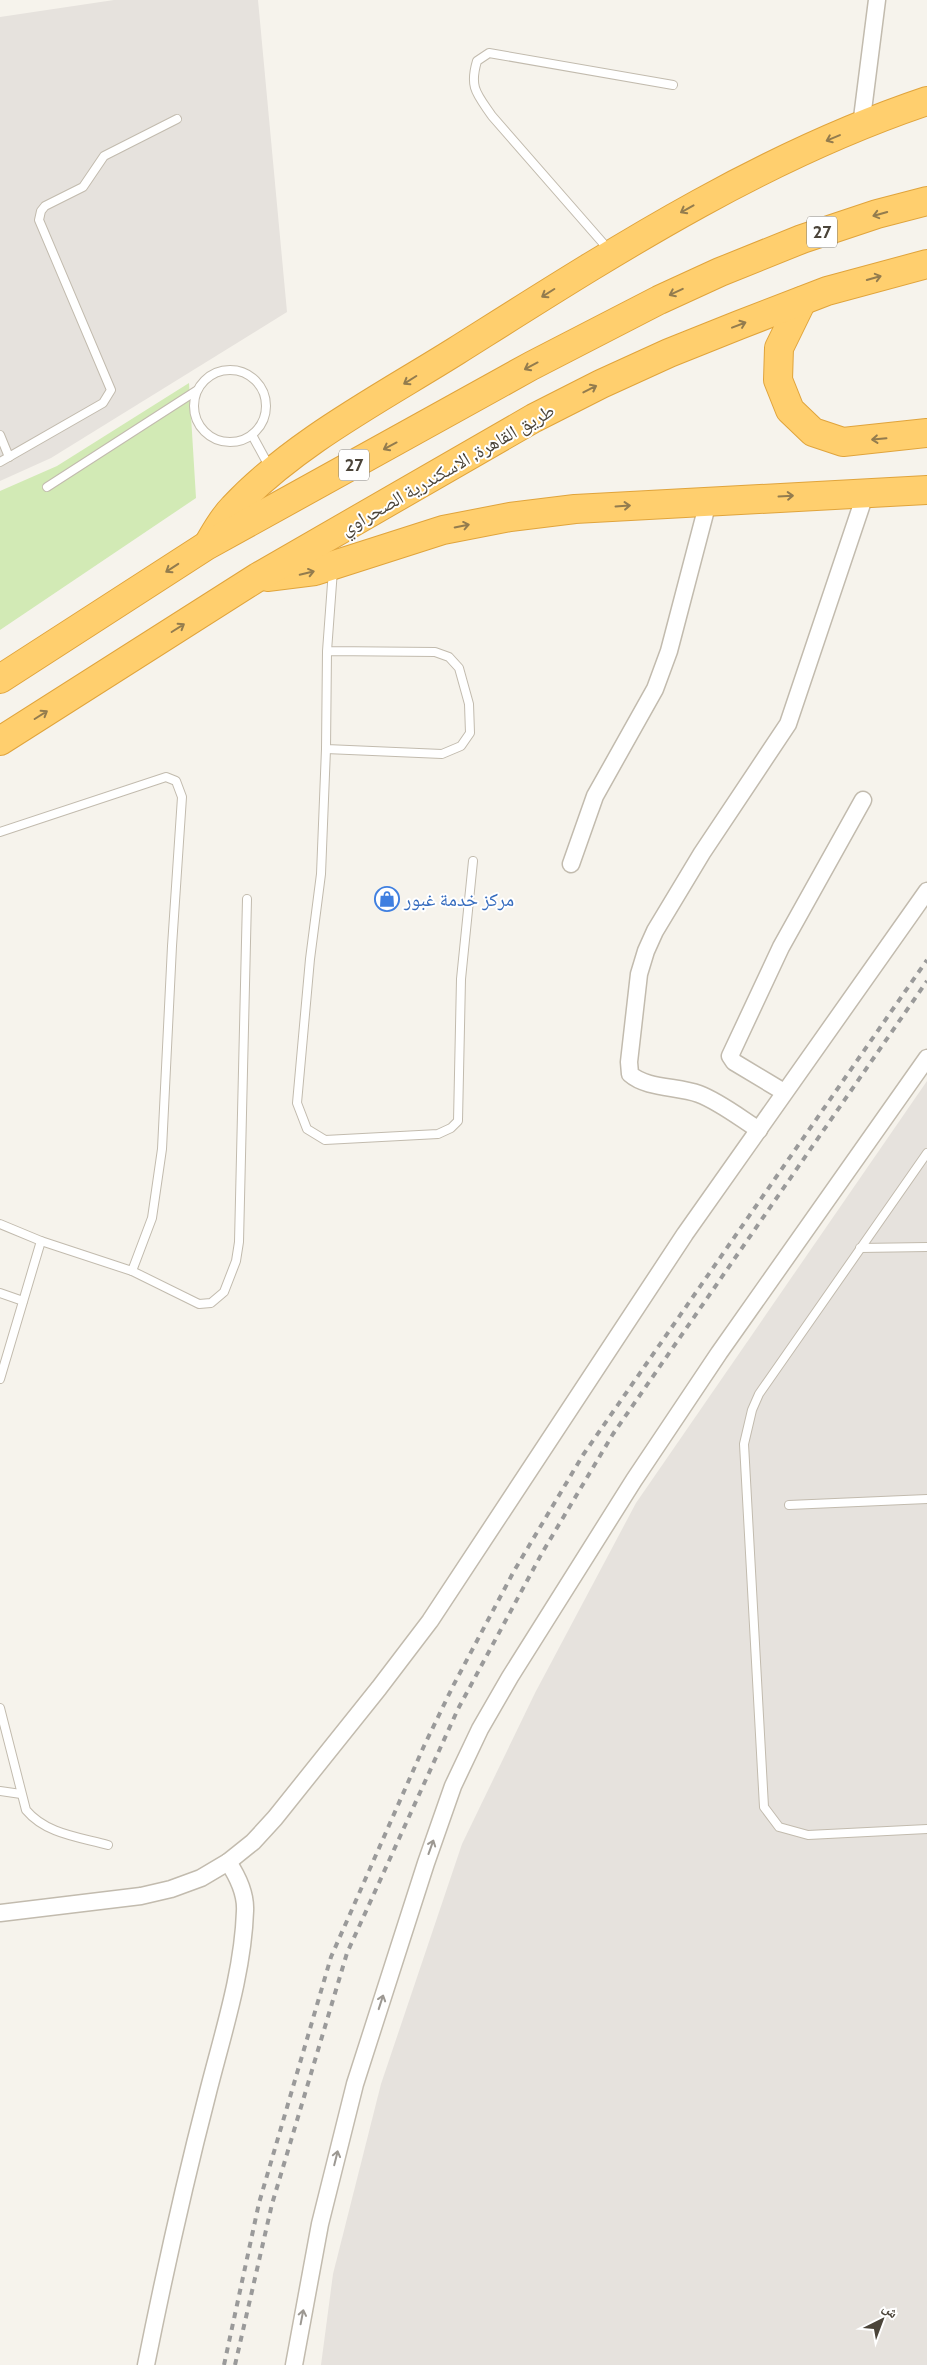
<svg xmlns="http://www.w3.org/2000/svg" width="927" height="2365" font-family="Cabin,'Noto Naskh Arabic',sans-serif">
	<rect width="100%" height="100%" fill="#f6f3ec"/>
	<g fill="#e6e2dd">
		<polygon points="114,0 258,0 287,312 51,458 0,481 0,17"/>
		<polygon points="927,1081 927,2365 321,2365 333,2274 381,2084 462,1844 535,1693 636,1503"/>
	</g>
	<polygon fill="#d2eab5" points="189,383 196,498 0,630 0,491 57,466"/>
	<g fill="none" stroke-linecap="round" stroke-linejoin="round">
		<defs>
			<g id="lane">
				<path d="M 609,250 L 492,116 C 477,94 469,88 477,61 L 489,53 L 673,85"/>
				<circle cx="230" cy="406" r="36"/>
				<polyline points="0,435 9,457"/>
				<polyline points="252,435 270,468"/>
				<polyline points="0,462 103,403 111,390 39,220 41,211 45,206 83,187 104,156 177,119"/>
				<polyline points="47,487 196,391"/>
				<polyline points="327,651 435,652 449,657 459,668 469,704 470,733 461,746 442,754 326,749 327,651 333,570"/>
				<polyline points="326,749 321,874 310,959 297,1103 307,1129 325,1140 438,1134 451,1128 458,1121 461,979 473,861"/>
				<polyline points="0,832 166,777 176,781 182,797 172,946 162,1149 152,1218 132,1271 41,1241 0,1224"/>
				<polyline points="927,1153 759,1394 752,1410 744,1444 764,1807 779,1827 808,1835 927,1829"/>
				<polyline points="860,1248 927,1247"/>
				<polyline points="132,1271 199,1304 211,1303 224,1292 236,1261 239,1242 247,899"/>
				<polyline points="0,1293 23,1301"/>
				<polyline points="0,1379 41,1241"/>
				<polyline points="789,1505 927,1499"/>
				<path d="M 0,1708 L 26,1810 C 46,1834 79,1837 108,1845"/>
				<polyline points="0,1791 21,1794"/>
			</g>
			<g id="street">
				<polyline points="861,126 877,0"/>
				<polyline points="571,864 595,796 655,689 669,651 708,502"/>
				<polyline points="784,1092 734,1062 730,1056 781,947 863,800"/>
				<path d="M 759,1130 C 740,1118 720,1102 699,1094 C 678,1086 647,1089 630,1074 L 629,1062 L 639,974 L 646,951 L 655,931 L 702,853 L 788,724 L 866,492"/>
				<polyline points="0,1913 141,1896 171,1889 201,1878 228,1862 253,1842 275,1818 379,1688 430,1621 685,1234 927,891"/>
				<path d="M 146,2365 C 164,2275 184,2185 207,2096 C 222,2036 243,1973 245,1911 C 246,1893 238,1877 228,1862"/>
				<polyline points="294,2365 320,2224 355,2084 426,1863 453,1786 480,1729 510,1677 634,1480 719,1353 927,1058"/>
			</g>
			<g id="highway">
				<polyline points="802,301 779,348 778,380 790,410 813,432 843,442 927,433"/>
				<path d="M 209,543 C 216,531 223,518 233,508 C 294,443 381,398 456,351 C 607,256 757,158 927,101"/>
				<polyline points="267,577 315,571 443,530 510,517 575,509 927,490"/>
				<polyline points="0,679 206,546 531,366 659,300 720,272 802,239 877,214 927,201"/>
				<polyline points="0,741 258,577 534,418 601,384 669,353 739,325 827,291 927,264"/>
			</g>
		</defs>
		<use href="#lane" stroke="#c2bbae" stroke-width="10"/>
		<use href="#street" stroke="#c2bbae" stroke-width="19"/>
		<use href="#highway" stroke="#e0a43c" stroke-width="30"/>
		<use href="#lane" stroke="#fff" stroke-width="8"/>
		<use href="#street" stroke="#fff" stroke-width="16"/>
		<use href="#highway" stroke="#ffcf6e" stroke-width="28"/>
		<g stroke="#9a9a9a" stroke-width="4" stroke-dasharray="6 6" stroke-linecap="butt">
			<polyline points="224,2365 259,2203 331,1957 424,1746 453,1686 514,1571 583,1455 927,960"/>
			<polyline points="235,2365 272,2204 347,1953 458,1709 542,1553 613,1434 927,981"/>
		</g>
	</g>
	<defs><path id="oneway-shaft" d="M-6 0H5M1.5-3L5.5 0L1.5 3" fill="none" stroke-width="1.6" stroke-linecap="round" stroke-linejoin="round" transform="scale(1.25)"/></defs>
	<g stroke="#937c4e">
		<use href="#oneway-shaft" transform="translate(833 138) rotate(157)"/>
		<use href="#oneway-shaft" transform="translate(687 209) rotate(151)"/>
		<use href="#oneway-shaft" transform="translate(880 214) rotate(164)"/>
		<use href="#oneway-shaft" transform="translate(874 278) rotate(-16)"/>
		<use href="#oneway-shaft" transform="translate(676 292) rotate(155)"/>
		<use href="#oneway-shaft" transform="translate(548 293) rotate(148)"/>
		<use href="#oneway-shaft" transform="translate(739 325) rotate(-21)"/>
		<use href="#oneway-shaft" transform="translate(531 366) rotate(152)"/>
		<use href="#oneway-shaft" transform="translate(410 380) rotate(148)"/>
		<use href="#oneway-shaft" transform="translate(590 389) rotate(-27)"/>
		<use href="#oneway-shaft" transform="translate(879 439) rotate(175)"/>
		<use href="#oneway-shaft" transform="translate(390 446) rotate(152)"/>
		<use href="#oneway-shaft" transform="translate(786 496) rotate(-3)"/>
		<use href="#oneway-shaft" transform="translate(623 506) rotate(-4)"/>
		<use href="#oneway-shaft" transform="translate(462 526) rotate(-11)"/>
		<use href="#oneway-shaft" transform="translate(172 568) rotate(147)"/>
		<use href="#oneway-shaft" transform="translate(307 573) rotate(-13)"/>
		<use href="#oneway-shaft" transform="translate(178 628) rotate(-32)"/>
		<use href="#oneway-shaft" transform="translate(41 715) rotate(-32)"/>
	</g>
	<g stroke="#9c9892">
		<use href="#oneway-shaft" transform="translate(431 1847) rotate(-70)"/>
		<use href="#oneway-shaft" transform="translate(381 2002) rotate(-72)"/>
		<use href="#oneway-shaft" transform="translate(336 2158) rotate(-76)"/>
		<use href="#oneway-shaft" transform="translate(302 2317) rotate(-79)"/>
	</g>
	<defs>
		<symbol id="shop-ring" viewBox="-11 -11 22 22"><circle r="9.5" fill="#fff" stroke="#3f7fe0" stroke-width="1.5"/><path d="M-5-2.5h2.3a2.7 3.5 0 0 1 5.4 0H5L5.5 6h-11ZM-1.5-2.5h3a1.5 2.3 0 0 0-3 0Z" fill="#3f7fe0"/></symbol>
	</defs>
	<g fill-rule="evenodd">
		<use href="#shop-ring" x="373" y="885" width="28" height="28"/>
	</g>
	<g text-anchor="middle" stroke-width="4" stroke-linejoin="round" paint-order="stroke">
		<g fill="#fff" stroke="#817c74" stroke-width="1">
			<rect x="807" y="216.5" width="30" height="31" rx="4"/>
			<rect x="339" y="449.5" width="30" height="31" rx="4"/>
		</g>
		<g font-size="18" font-weight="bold" fill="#4b4439">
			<text x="822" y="238">27</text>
			<text x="354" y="471">27</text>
		</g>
		<g font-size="19" fill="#4b4439" stroke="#fff">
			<text transform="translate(447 469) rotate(-30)" y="7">طريق القاهرة, الاسكندرية الصحراوي</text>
		</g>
		<g font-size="19" fill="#366cbe" stroke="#fff" text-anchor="start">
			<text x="404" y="906">مركز خدمة غبور</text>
		</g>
	</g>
	<g transform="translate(882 2320) rotate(42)" stroke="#ffffff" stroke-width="4" paint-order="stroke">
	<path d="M0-4L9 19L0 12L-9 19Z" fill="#4b4439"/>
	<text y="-8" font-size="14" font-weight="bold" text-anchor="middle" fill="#4b4439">ش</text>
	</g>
</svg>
